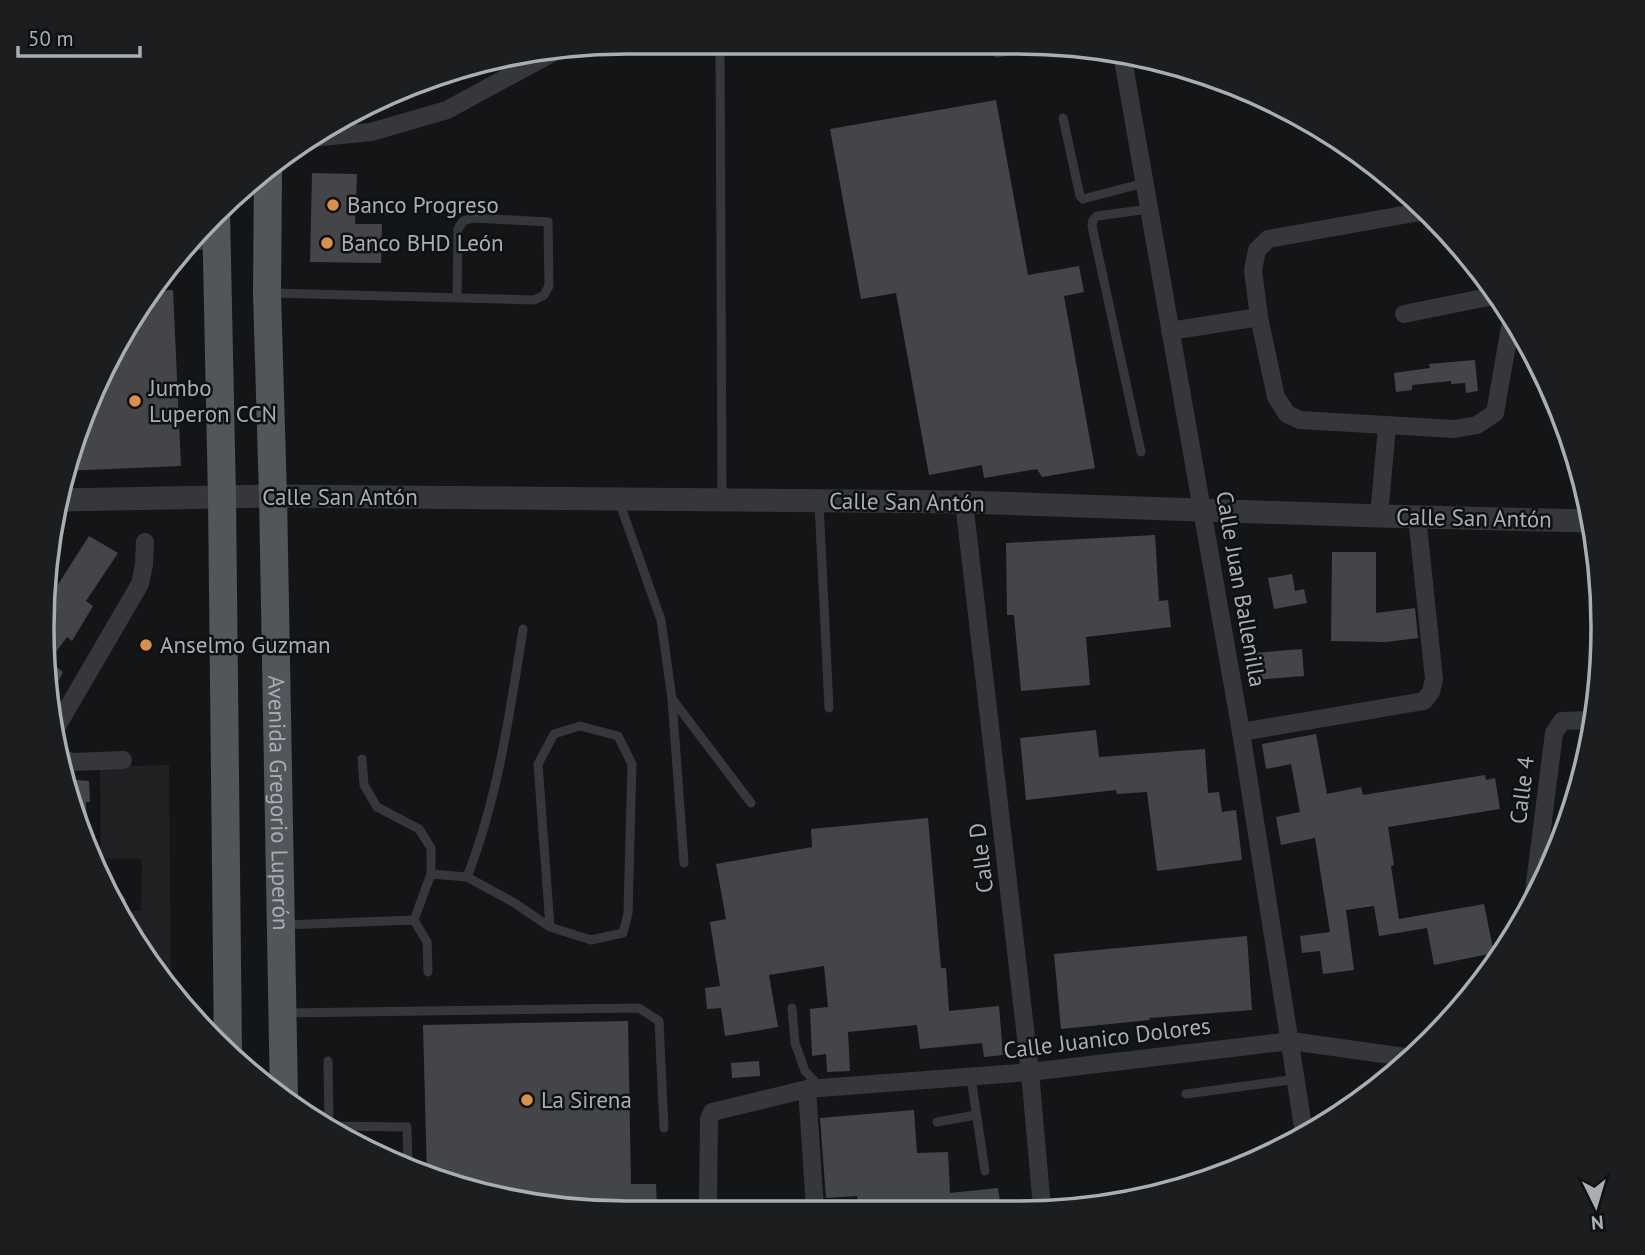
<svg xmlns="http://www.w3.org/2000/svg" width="1645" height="1255" font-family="'PT Sans',sans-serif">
	<rect width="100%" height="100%" fill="#141516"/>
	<polygon fill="#212123" points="169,765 171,989 140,952 120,911 141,911 142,859 101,858 100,767"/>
	<g fill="#444548">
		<polygon points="996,100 1028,275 1079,266 1084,292 1064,296 1095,468 1042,477 1037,469 984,478 982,465 929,475 896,293 861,299 830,129"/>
		<polygon points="312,173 357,174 355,224 382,224 381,263 310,262"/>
		<polygon points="173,290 181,466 64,471 120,335 154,291"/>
		<polygon points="1475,360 1478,391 1466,393 1465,383 1451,384 1451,381 1412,385 1412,390 1396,392 1394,373 1430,368 1429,364"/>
		<polygon points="1155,535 1159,601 1168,600 1171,627 1086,637 1090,685 1021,691 1014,615 1007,615 1006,543"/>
		<polygon points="89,536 118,553 86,601 93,606 72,641 67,637 49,661 63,672 50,698 43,665 50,597"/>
		<polygon points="1332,552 1376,552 1376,613 1415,608 1418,638 1386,642 1331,641"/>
		<polygon points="1292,574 1295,591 1304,589 1307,603 1274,609 1268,578"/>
		<polygon points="1302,649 1304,676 1255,680 1253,653"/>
		<polygon points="1096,730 1099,757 1205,749 1208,793 1219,792 1222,812 1236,810 1242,860 1157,871 1147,792 1117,794 1116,790 1026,800 1020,738"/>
		<polygon points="1316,734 1327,794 1361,787 1363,795 1485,775 1486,780 1495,778 1500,809 1388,827 1394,865 1391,866 1399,919 1484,904 1494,953 1434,965 1427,928 1379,936 1374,906 1346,910 1354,970 1323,974 1320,951 1302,953 1300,936 1330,932 1315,838 1281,845 1276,817 1300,812 1291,764 1266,769 1262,744"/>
		<polygon points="66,779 89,781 90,802 86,802 88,847 73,815"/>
		<polygon points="928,818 941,968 946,968 949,1011 999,1006 1003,1055 984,1057 982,1043 920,1049 917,1025 848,1032 850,1071 827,1072 826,1054 812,1056 810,1009 828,1007 824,966 769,975 778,1027 725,1036 721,1008 707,1009 705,988 720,986 710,922 726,919 716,864 812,847 811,829"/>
		<polygon points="1247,936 1252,1010 1149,1018 1150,1020 1061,1029 1054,954"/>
		<polygon points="628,1021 631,1184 656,1184 657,1208 551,1208 439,1182 427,1176 423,1025"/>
		<polygon points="759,1061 760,1076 732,1078 731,1063"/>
		<polygon points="914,1110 917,1153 948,1152 950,1193 998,1188 1001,1208 859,1208 857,1196 826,1198 820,1118"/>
	</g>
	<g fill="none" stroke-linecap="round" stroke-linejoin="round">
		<g stroke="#36373a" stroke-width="9">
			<polyline points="720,42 722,499"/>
			<polyline points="995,43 997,53 1051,43"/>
			<polyline points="1063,118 1080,196 1083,199 1144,183"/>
			<polyline points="189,246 215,245"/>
			<polyline points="272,293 534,300 544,295 549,286 548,222 473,218 463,221 458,229 457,298"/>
			<polyline points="1141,452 1092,226 1093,220 1097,216 1149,209"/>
			<polyline points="619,501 661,620 672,699 684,863"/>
			<polyline points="819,503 829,708"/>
			<polyline points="673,700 751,803"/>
			<polyline points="362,759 364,785 377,807 419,829 431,848 431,874 414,920"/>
			<path d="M 431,874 L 467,877 C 498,798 510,712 523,629"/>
			<polyline points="467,877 513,902 550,927 591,940 623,933 628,913 632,764 618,736 580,726 554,734 538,764 550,927"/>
			<polyline points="283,925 414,920 427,942 428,972"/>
			<polyline points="792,1008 795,1043 805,1071 821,1088"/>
			<polyline points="285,1013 639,1008 659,1021 664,1128"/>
			<polyline points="328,1061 329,1126 407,1127 408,1167"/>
			<polyline points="971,1078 985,1171"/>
			<polyline points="1186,1094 1297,1079"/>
			<polyline points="937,1122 976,1115"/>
		</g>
		<g stroke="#36373a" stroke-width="18">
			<polyline points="1122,54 1241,732 1304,1133"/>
			<polyline points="312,138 371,132 447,110 554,52"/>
			<polyline points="1420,212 1268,239 1257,250 1253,270 1259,317 1276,397 1287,414 1300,420 1455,429 1477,425 1495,413 1512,316"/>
			<polyline points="1404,314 1498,295"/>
			<polyline points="1170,331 1259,317"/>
			<polyline points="964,502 1030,1072 1042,1208"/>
			<polyline points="1379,516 1387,426"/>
			<polyline points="56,728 140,584 144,565 145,542"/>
			<polyline points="1241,732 1424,701 1431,692 1434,679 1417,517"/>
			<polyline points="62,759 73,762 123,760"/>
			<polyline points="1533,899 1554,733 1562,721 1594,720"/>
			<polyline points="116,902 117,902"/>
			<polyline points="807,1089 815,1208"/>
			<polyline points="708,1202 709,1120 712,1112 807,1089 1030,1072 1291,1041 1412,1058"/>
		</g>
		<polyline stroke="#36373a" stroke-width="23" points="59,500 273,496 964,502 1379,516 1593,521"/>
		<g stroke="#525559" stroke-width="28">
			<path id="s1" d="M 268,171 L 267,293 L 273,496 L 284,1099"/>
			<polyline points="216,212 222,497 228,1053"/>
		</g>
	</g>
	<g fill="#dc9047" stroke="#0f1011" stroke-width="2.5">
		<circle cx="333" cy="205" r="7"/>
		<circle cx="327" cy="243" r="7"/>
		<circle cx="135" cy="401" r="7"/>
		<circle cx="146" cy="645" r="7"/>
		<circle cx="527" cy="1100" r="7"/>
	</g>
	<g text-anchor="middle" stroke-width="5" stroke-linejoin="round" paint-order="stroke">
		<g font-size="23" fill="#a8aeb4" stroke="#0f1011" text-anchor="start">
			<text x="347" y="213">Banco Progreso</text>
			<text x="341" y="251">Banco BHD León</text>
			<text x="149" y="396">Jumbo<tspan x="149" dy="26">Luperon CCN</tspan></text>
			<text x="160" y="653">Anselmo Guzman</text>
			<text x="541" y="1108">La Sirena</text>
		</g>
		<g font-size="23" fill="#a8aeb4" stroke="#0f1011">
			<text x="340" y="505">Calle San Antón</text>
			<text transform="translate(907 502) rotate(1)" y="8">Calle San Antón</text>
			<text transform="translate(1474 518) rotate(1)" y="8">Calle San Antón</text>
			<text transform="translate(1241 589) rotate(80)" y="8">Calle Juan Ballenilla</text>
			<text transform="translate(1522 790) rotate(-83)" y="8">Calle 4</text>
			<text dy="8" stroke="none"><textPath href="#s1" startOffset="632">Avenida Gregorio Luperón</textPath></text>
			<text transform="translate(981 858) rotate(-97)" y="8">Calle D</text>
			<text transform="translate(1107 1038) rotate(-7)" y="8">Calle Juanico Dolores</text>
		</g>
	</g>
	<path d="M0 0H1645V1255H0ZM627 54H1018A573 573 0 0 1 1591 627V628A573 573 0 0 1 1018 1201H627A573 573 0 0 1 54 628V627A573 573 0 0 1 627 54Z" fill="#1b1d1e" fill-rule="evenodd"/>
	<path fill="none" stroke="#a8aeb4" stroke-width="3.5" d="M627 54H1018A573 573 0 0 1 1591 627V628A573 573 0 0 1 1018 1201H627A573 573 0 0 1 54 628V627A573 573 0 0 1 627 54Z"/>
	<g transform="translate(1596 1206) rotate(175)" stroke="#0f1011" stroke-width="5" paint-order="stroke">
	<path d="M0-5L12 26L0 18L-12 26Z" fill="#a8aeb4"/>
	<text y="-10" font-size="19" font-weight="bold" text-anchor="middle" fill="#a8aeb4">N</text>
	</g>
	<path d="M18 46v10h122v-10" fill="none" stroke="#a8aeb4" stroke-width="3.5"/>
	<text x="28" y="46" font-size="21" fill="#a8aeb4" stroke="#0f1011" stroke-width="5" paint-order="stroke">50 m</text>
</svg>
